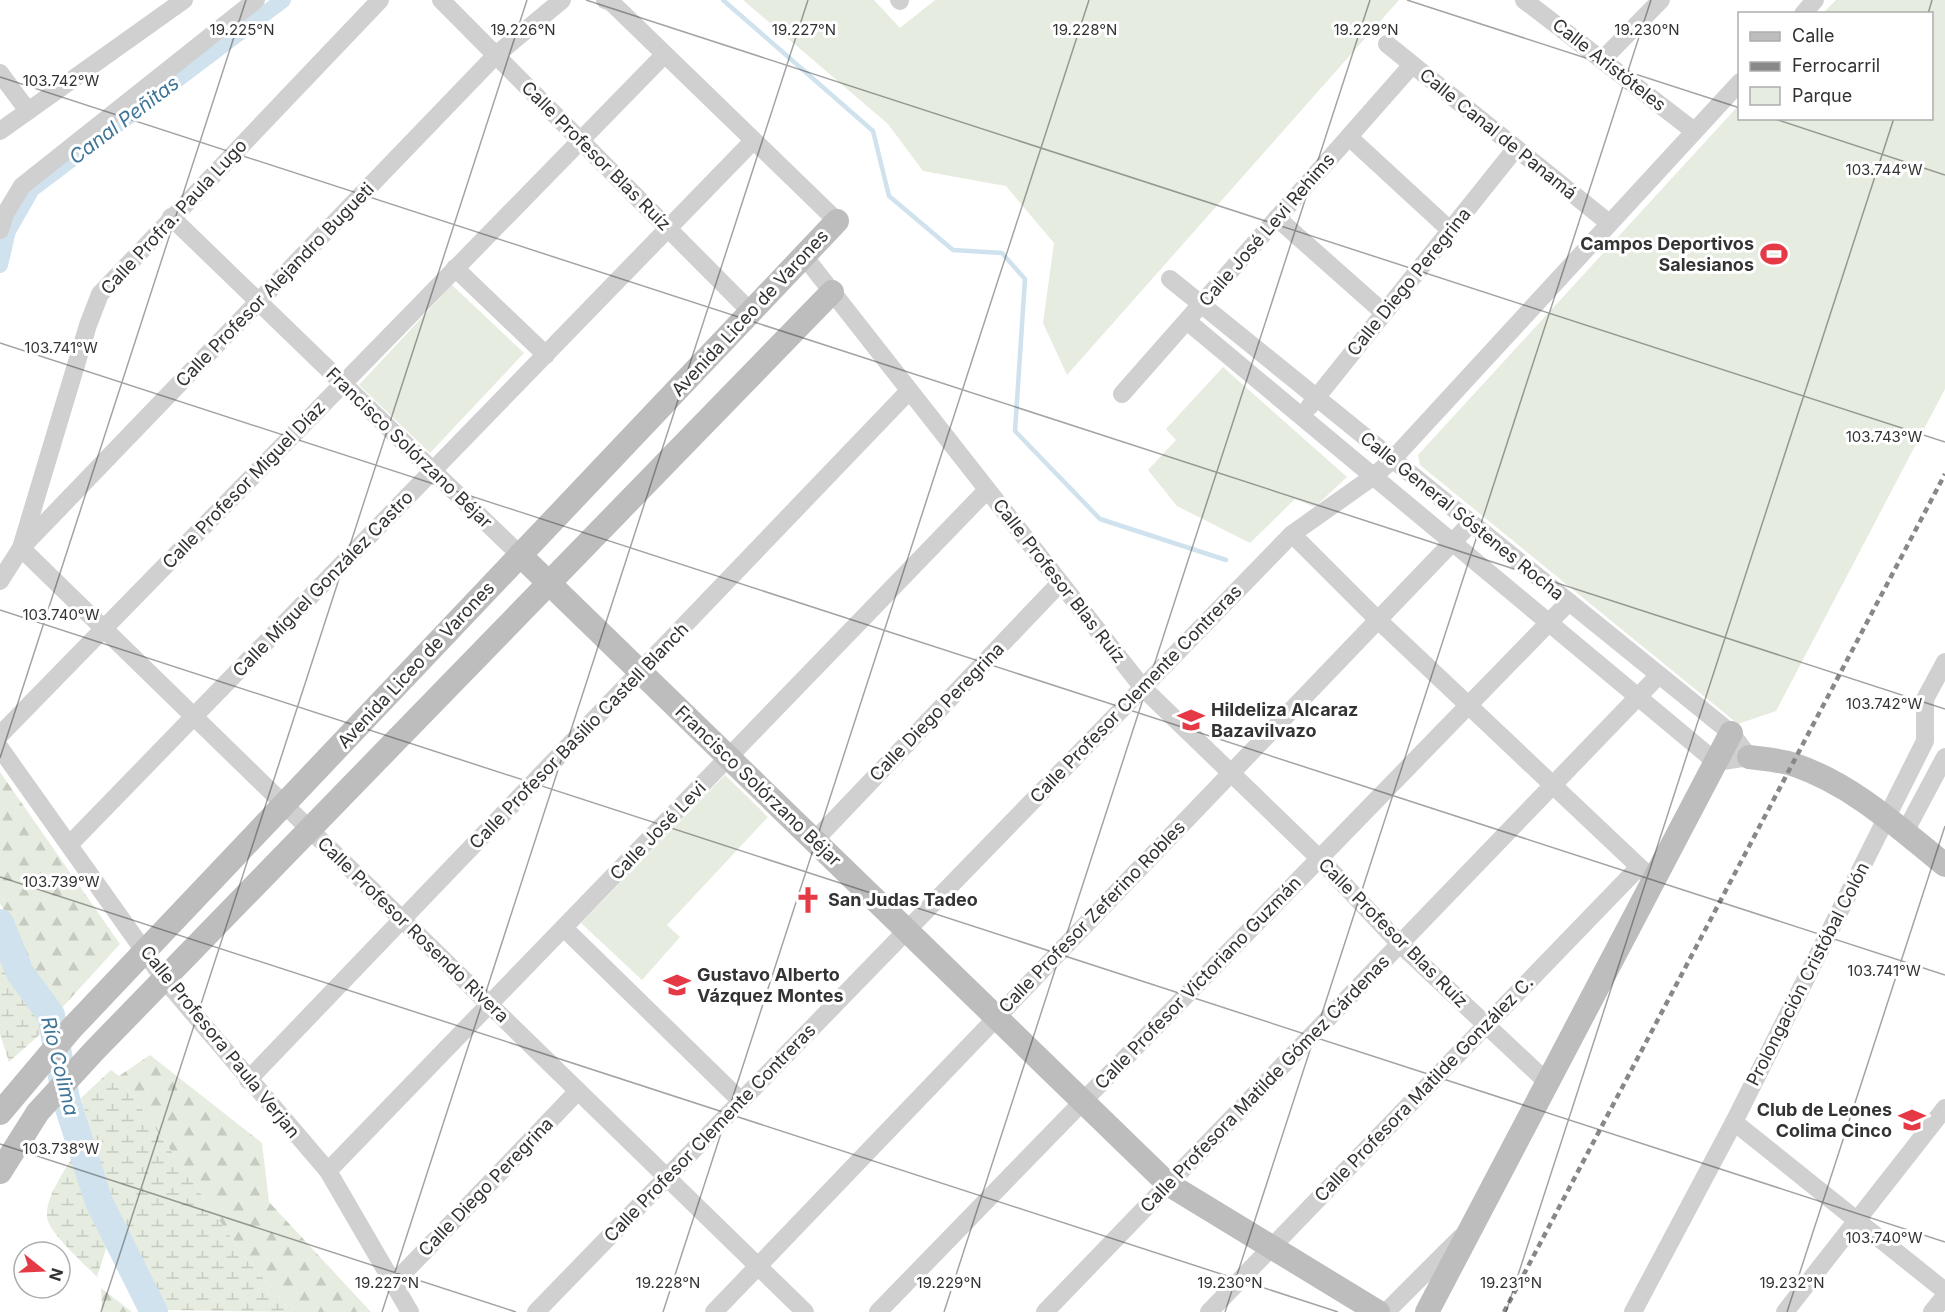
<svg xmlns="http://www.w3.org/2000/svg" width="1945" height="1312" font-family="Inter,sans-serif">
	<defs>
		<pattern id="forest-firs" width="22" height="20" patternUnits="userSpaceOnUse" patternTransform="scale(1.5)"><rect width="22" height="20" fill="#e6ecdf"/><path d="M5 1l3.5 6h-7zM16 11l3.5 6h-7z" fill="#c6cbc0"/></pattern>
		<pattern id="wetland-marsh" width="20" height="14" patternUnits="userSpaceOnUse" patternTransform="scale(1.5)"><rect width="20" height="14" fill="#e6ecdf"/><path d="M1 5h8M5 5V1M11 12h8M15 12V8" fill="none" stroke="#c6cbc0"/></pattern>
	</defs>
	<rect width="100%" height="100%" fill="#fff"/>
	<g fill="#e6ecdf">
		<polygon points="743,0 874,0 900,28 935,0 1399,0 1067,375 1043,323 1054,243 1006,186 923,171 888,124"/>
		<polygon points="1836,0 1945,0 1945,389 1776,711 1738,724 1420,465 1418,455 1739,105 1740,118 1932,118 1932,14 1823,13"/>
		<polygon points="452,285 524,353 430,453 359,385"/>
		<polygon points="1223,367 1347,477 1315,507 1295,499 1250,543 1177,506 1148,470 1176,440 1166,429"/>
		<polygon points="725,775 768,817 667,925 680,937 642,980 581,923"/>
	</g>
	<g fill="url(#forest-firs)">
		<polygon points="0,772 120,944 59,1011 31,980 13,924 0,904"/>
		<polygon points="150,1055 262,1143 269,1202 371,1312 292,1312 244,1256 119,1076"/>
		<polygon points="101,1288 132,1312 102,1312"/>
	</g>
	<g fill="url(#wetland-marsh)">
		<polygon points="0,952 47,1028 9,1062 0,1034"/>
		<polygon points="111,1070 119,1076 244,1256 292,1312 165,1310 113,1208 81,1098"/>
		<path d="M 73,1156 L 110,1236 L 97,1277 C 85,1264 47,1232 47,1216 C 46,1196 64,1172 73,1156 Z"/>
	</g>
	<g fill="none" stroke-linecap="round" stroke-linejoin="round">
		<polyline stroke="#cfe2ee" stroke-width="4.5" points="723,0 873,131 889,196 953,250 1002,253 1025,279 1015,431 1100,519 1226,560"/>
		<polyline stroke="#cfe2ee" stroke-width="16" points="0,265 8,231 32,189 283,0"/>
		<polyline stroke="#cfe2ee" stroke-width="28" points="0,923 20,973 51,1015 66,1099 99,1202 154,1312"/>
		<g stroke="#d0d0d0" stroke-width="18">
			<polyline points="380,0 100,294 88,325 21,548 805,1312"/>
			<polyline points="441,0 751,312"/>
			<polyline points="605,0 611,2 837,221"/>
			<polyline points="899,0 900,1"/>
			<polyline points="1524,0 1694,131"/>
			<polyline points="1803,14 1815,0"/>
			<polyline points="1387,44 1609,223"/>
			<polyline points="1602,60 1661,0"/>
			<polyline points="0,73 28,111"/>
			<polyline points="0,131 184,0"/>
			<polyline points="1349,137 1450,230"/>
			<polyline points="171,217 520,555"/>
			<polyline points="1277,218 1384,313"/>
			<polyline points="0,230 5,214 22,186 256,0"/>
			<polyline points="804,256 1143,688 1319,858 1400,944 1548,1083"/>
			<polyline points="455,268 546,355"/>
			<polyline points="1170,279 1731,733 1749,757 1716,762 1187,321"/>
			<polyline points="1122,394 1412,65"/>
			<polyline points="1309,407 1516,148"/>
			<polyline points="1292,534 1377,619 1648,875"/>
			<polyline points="0,581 21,548 496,55 562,0"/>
			<polyline points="0,735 664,55"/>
			<polyline points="0,748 164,979 328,1171 410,1312"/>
			<polyline points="1905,832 1945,757"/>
			<polyline points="814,841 1060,583"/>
			<polyline points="69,845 753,141"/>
			<polyline points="564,928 741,1101"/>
			<polyline points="248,1080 909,391"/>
			<polyline points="1734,1122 1945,1291"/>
			<polyline points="328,1171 987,490"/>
			<polyline points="393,1284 578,1091"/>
			<polyline points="536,1312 1292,534 1374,476 1392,460 1740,82"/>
			<polyline points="714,1312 1471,523"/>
			<polyline points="878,1312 1569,602"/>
			<polyline points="1045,1312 1659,675"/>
			<polyline points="1209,1312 1639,867"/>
			<polyline points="1386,1312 1461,1237"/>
			<polyline points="1633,1312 1734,1122 1925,741 1925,699 1945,662"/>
			<polyline points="1785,1312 1945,1108"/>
			<polyline points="1932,1312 1945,1296"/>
		</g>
		<g stroke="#bdbdbd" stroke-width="24">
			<polyline points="520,555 1168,1184 1378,1312"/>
			<path d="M 1749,757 C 1764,759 1781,760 1795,765 C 1853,785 1898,827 1945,865"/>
			<polyline points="0,1113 71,1029 837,221"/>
			<polyline points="0,1172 38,1112 94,1051 832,292"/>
			<polyline points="1427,1312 1731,733"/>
		</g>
		<polyline stroke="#888" stroke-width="4.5" stroke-dasharray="6 4.5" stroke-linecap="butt" points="1504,1312 1945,474"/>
	</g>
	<path fill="none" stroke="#333" stroke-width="1.5" stroke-opacity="0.45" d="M 586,0 L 1945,442M 1407,0 L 1740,108M 1928,14 L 1932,0M 0,77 L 1945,709M 1772,118 L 1945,175M 0,343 L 1945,975M 0,610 L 1945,1242M 0,758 L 246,0M 0,877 L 1338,1312M 0,1144 L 516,1312M 101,1312 L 527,0M 382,1312 L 808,0M 663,1312 L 1089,0M 944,1312 L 1370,0M 1225,1312 L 1651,0M 1506,1312 L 1894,118M 1787,1312 L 1945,826"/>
	<defs>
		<symbol id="stadium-bare" viewBox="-9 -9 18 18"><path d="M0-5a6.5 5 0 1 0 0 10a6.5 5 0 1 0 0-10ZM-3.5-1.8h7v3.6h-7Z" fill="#e63946" stroke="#fff" stroke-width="2.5" paint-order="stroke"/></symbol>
		<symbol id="school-bare" viewBox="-9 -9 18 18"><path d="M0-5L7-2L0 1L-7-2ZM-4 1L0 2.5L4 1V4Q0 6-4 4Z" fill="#e63946" stroke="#fff" stroke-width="2.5" paint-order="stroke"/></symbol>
		<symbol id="church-bare" viewBox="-9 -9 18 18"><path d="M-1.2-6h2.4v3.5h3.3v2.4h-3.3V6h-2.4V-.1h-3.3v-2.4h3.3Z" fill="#e63946" stroke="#fff" stroke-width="2.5" paint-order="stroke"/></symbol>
	</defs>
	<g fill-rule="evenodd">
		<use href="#stadium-bare" x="1755" y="235" width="38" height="38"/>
		<use href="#school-bare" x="1172" y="701" width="38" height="38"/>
		<use href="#church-bare" x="789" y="881" width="38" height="38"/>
		<use href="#school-bare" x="658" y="966" width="38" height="38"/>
		<use href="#school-bare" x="1893" y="1101" width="38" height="38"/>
	</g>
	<g text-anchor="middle" stroke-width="6" stroke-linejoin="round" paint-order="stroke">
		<g font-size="18" fill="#333" stroke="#fff">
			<text transform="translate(1609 65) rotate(38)" y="6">Calle Aristóteles</text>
			<text transform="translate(1498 134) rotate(39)" y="6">Calle Canal de Panamá</text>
			<text transform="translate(596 156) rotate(45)" y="6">Calle Profesor Blas Ruíz</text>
			<text transform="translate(174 217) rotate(-47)" y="6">Calle Profra. Paula Lugo</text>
			<text transform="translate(1267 230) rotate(-49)" y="6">Calle José Levi Rehims</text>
			<text transform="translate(1409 282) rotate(-51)" y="6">Calle Diego Peregrina</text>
			<text transform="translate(275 285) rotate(-46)" y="6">Calle Profesor Alejandro Bugueti</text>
			<text transform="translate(750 313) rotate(-47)" y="6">Avenida Liceo de Varones</text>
			<text transform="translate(409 448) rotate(44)" y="6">Francisco Solórzano Béjar</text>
			<text transform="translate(244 485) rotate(-46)" y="6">Calle Profesor Miguel Díaz</text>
			<text transform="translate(1462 516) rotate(39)" y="6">Calle General Sóstenes Rocha</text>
			<text transform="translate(1059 581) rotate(52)" y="6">Calle Profesor Blas Ruíz</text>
			<text transform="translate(323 584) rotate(-46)" y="6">Calle Miguel González Castro</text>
			<text transform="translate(416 665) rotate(-47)" y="6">Avenida Liceo de Varones</text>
			<text transform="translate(1136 694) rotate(-46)" y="6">Calle Profesor Clemente Contreras</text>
			<text transform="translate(937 712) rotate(-46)" y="6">Calle Diego Peregrina</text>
			<text transform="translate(579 736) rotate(-46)" y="6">Calle Profesor Basilio Castell Blanch</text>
			<text transform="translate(758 786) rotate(44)" y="6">Francisco Solórzano Béjar</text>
			<text transform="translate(658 831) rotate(-46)" y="6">Calle José Levi</text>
			<text transform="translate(1092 917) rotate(-46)" y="6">Calle Profesor Zeferino Robles</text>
			<text transform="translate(413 930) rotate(44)" y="6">Calle Profesor Rosendo Rivera</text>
			<text transform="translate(1393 933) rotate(45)" y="6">Calle Profesor Blas Ruíz</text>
			<text transform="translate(1808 974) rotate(-63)" y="6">Prolongación Cristóbal Colón</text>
			<text transform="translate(1198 983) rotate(-46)" y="6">Calle Profesor Victoriano Guzmán</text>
			<text transform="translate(220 1042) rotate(51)" y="6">Calle Profesora Paula Verjan</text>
			<text transform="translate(1265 1084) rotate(-46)" y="6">Calle Profesora Matilde Gómez Cárdenas</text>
			<text transform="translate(1424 1089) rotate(-46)" y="6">Calle Profesora Matilde González C.</text>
			<text transform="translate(710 1133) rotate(-46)" y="6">Calle Profesor Clemente Contreras</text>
			<text transform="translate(486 1187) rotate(-46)" y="6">Calle Diego Peregrina</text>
		</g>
		<g font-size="18" font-weight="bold" fill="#333" stroke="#fff" text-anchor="start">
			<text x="1754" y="250" text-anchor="end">Campos Deportivos<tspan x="1754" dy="21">Salesianos</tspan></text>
			<text x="1211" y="716">Hildeliza Alcaraz<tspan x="1211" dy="21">Bazavilvazo</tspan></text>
			<text x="828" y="906">San Judas Tadeo</text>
			<text x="697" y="981">Gustavo Alberto<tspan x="697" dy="21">Vázquez Montes</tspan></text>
			<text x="1892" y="1116" text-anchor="end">Club de Leones<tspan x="1892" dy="21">Colima Cinco</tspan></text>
		</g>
		<g font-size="20" font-style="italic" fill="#3f7597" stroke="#fff">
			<text transform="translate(124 120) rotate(-37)" y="7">Canal Peñitas</text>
			<text transform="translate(60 1066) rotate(76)" y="7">Río Colima</text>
		</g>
	</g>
	<g font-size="15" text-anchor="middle" fill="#333" stroke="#fff" stroke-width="6" stroke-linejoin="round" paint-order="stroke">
		<text x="242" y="35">19.225°N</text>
		<text x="523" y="35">19.226°N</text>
		<text x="804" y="35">19.227°N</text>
		<text x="1085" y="35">19.228°N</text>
		<text x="1366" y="35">19.229°N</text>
		<text x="1647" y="35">19.230°N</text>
		<text x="61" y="86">103.742°W</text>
		<text x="1884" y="175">103.744°W</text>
		<text x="61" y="353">103.741°W</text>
		<text x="1884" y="442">103.743°W</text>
		<text x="61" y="620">103.740°W</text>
		<text x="1884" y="709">103.742°W</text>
		<text x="61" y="887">103.739°W</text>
		<text x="1884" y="976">103.741°W</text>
		<text x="61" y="1154">103.738°W</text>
		<text x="1884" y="1243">103.740°W</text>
		<text x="387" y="1288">19.227°N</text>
		<text x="668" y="1288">19.228°N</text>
		<text x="949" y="1288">19.229°N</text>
		<text x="1230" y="1288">19.230°N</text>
		<text x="1511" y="1288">19.231°N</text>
		<text x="1792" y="1288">19.232°N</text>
	</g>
	<rect x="1738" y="12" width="195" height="108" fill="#ffffff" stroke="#adadad" stroke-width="1.5"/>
	<rect x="1750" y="32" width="30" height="9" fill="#bdbdbd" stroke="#adadad" stroke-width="1.5"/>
	<text x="1792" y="42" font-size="18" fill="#333333">Calle</text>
	<rect x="1750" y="62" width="30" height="9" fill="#888888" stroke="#adadad" stroke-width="1.5"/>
	<text x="1792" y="72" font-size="18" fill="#333333">Ferrocarril</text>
	<rect x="1750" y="87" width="30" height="18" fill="#e6ecdf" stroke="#adadad" stroke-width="1.5"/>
	<text x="1792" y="102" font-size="18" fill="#333333">Parque</text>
	<g transform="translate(42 1270) rotate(108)"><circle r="28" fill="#ffffff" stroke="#adadad" stroke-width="1.5"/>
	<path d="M0-4.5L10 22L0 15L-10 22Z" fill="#e63946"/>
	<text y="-9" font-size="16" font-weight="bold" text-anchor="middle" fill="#333333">N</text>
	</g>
</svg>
